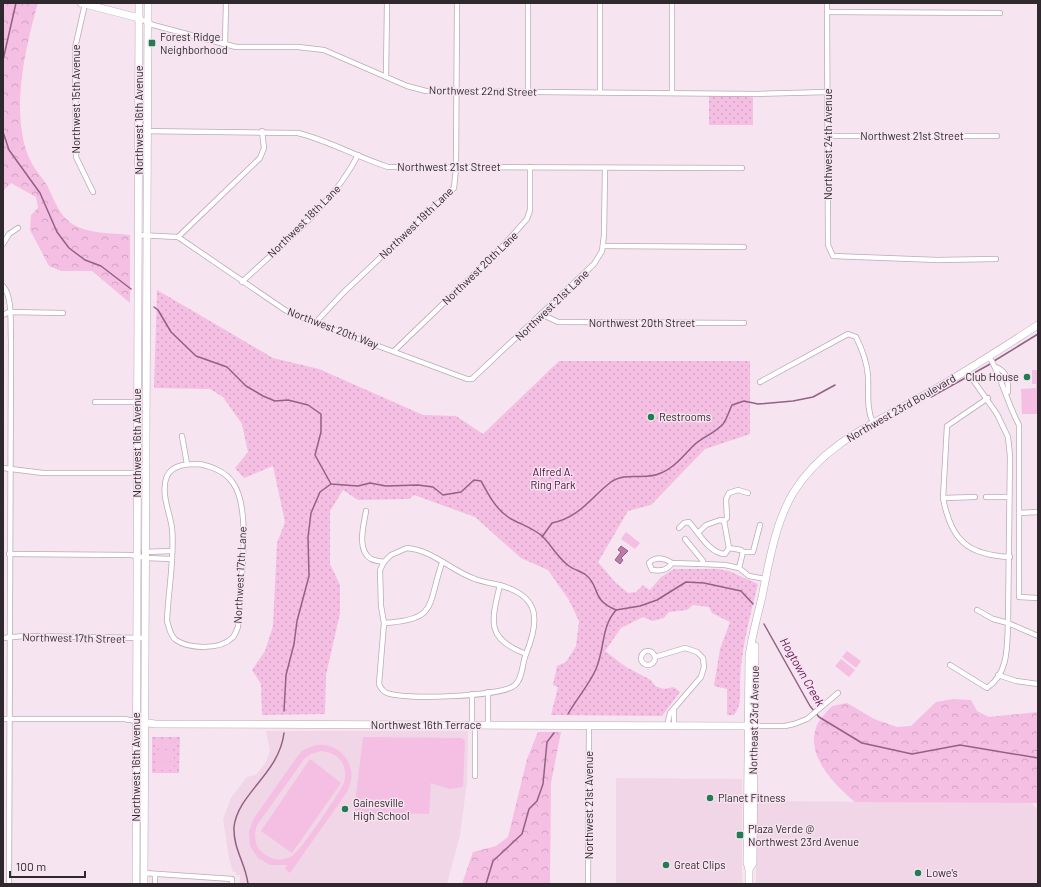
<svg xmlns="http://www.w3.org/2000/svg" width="1041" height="887" font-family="Barlow,sans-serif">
	<defs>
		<pattern id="forest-crowns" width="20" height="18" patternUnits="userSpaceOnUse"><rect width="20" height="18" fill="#f5bee3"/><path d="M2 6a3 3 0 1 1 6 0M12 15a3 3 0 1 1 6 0" fill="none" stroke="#d2a3c3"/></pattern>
		<pattern id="park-dots" width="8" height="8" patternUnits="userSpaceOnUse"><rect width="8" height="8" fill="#f5bee3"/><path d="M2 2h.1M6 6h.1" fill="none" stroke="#d2a3c3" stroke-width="1.8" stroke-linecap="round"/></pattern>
	</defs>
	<rect width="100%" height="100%" fill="#f6e4f0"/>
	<g fill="#f0d6e7">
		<polygon points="266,731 468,731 467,782 460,835 447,884 235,884 234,883 240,883 240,875 236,875 236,872 233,872 229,858 223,819 231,798 247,777 256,775 266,762 270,750"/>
		<polygon points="616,778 742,779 742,884 616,884"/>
		<polygon points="757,801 1031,803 1038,810 1038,884 756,884"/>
	</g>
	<g fill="url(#forest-crowns)">
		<path d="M 3,3 L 38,3 C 25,48 9,118 31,162 C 35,170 42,177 47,185 C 53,197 59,215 71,223 C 86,234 112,233 130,235 L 130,303 L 92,271 L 61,271 L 49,266 L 30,230 L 31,215 L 38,208 L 36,197 L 11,183 L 3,191 Z"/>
		<path d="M 953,699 L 971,700 L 977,711 L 989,717 L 1038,712 L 1038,803 L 855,802 C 835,785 806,757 816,728 C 818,720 827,712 832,706 L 847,703 L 874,719 L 897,727 L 911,726 L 936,702 Z"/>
		<polygon points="538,732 561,732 551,783 550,884 462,884 473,852 496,846 508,837 527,759"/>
	</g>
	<g fill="url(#park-dots)">
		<rect x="709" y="95" width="44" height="30"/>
		<path d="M 157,290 L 273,358 L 319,369 L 423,415 L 456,416 L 483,434 L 559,361 L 750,361 L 750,434 L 705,449 L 651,505 L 628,511 L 598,562 L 615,582 L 628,593 L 636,592 L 643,585 L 650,590 L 661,577 L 674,569 L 717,569 L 729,571 L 758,584 C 750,617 741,649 740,682 C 740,694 742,705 734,715 L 727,715 L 727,689 L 714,686 L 720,649 L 730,622 L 712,613 L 709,607 L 693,605 L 687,610 L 669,612 L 664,618 L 652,621 L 643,617 L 621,628 L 605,651 L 626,667 L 651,680 L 655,686 L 664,689 L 674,687 L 680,692 L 662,716 L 551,715 L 558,687 L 553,685 L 557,666 L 566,662 L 576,646 L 579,621 L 569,600 L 548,570 L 521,558 L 475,517 L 414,495 L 409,499 L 358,500 L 343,490 L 330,511 L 330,564 L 340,585 L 340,613 L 326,675 L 325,714 L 262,715 L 261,684 L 252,670 L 265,651 L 273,626 L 277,543 L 285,522 L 273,466 L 244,478 L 235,468 L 248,452 L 242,424 L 223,397 L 210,389 L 154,388 Z"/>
		<polygon points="152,737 180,737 179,773 152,773"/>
	</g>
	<g fill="#f5bee3" fill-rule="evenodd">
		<polygon points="1037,367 1038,414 1022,414 1021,389 1036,388 1036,384 1032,384 1032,370 1037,370"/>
		<polygon points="626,532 640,543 635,549 621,539"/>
		<polygon points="847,651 861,661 856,668 842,657"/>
		<polygon points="841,659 855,670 849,677 835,666"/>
		<polygon points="363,737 462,738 465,741 463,787 449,789 431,783 429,814 385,813 359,817 355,811 355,803"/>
		<polygon points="156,739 175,739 174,748 156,748"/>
		<path d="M 316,745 C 343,742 360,769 347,792 L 290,873 L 285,869 L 287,865 L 270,865 L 258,858 L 250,846 L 249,831 L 254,818 L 297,757 L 303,750 ZM 321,751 C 340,752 350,768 343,785 C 335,799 303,848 292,856 C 282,862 269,860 261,851 C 254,844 254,834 257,825 L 305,758 L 311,754 Z"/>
		<rect x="156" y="750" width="18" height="9"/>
		<polygon points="310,759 341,783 292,853 261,831"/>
		<polygon points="156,761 174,762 174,770 156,770"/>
	</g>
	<polygon fill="#be79aa" stroke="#936184" points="621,546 628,551 621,558 623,560 620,564 615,560 621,552 618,550"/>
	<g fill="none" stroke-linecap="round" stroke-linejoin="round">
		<g stroke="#936184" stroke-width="1.5">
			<polyline points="3,60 16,3"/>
			<polyline points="3,132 9,150 40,193 57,232 69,248 85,260 101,266 131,289"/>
			<path d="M 154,307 L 158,310 L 171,332 L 196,356 L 227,367 L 246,386 L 263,396 L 275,401 L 288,400 L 308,405 L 321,414 L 321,432 L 315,455 L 331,484 L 358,486 L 370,483 L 386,486 L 418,485 L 433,487 L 443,495 L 461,492 L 474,480 L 481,481 C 488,494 496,509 508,517 C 519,524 534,528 543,537 C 552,546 558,558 569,566 C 574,570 581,571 586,575 C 601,587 590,599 616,610"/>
			<polyline points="994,361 1038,334"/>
			<polyline points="974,373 992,363"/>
			<polyline points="931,397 967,377"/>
			<path d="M 542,537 L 552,523 C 579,518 590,498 611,482 C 626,471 645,481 661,473 C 674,468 684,455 693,446 C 702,437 714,434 723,424 C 727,419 729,411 732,405 L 744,401 L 758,404 L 793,401 L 813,397 L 835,385"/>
			<polyline points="616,610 640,606 657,600 686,582 704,583 741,591 753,604"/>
			<polyline points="764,624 810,706 819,717 862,743 912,754 960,745 1038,758"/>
			<polyline points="284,711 286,675 294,644 297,621 309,576 308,537 311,513 320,492 331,484"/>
			<path d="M 568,714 C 577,698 589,685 596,669 C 605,648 601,627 616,610"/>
			<path d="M 248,884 C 246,864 233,849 234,827 C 238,793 279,774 284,733"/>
			<polyline points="486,884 493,861 522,834 529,809 537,801 543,784 547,742 554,733"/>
		</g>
		<defs>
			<g id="street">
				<polyline points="600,3 600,92"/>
				<polyline points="827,3 828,245 833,256 937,260 996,259"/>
				<polyline points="85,4 75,48 76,157 93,192"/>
				<polyline points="828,12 1000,13"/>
				<polyline points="139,18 153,25 236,47 298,47 324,50 407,86 426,91 757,94 828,92"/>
				<polyline points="225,44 226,3"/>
				<polyline points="386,76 387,3"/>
				<polyline points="528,92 528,3"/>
				<polyline points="672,92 672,3"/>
				<path d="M 139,131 L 298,133 C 330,141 357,157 388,167 L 742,168"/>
				<polyline points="828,136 997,136"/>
				<polyline points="138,235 178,237 285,310 300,317 467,379 472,379 594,264 602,251 604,235 605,168"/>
				<polyline points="178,237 260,158 264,148 262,131"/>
				<polyline points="3,244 9,234 18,228"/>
				<polyline points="603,246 744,247"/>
				<path d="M 242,282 C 283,243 332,206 358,155"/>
				<path d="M 3,286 C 13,297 10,325 11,340 L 9,884"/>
				<polyline points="541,314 558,322 565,322 744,323"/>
				<polyline points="3,315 9,312 63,313"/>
				<polyline points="316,322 343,293 454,188 456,168 457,3"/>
				<polyline points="394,351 501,248 527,219 530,210 530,167"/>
				<path d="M 989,356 C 1002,378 1007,403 1019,425 L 1019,597 L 1038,598"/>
				<path d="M 996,367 C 1008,372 1008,381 1008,392"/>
				<polyline points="966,370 997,414 1008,437 1010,456 1008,623 993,619 977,610"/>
				<path d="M 760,382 L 848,334 L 856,337 C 862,349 867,363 868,376 C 869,393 866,408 873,423"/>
				<polyline points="95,402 139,402"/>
				<polyline points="182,436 187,464"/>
				<path d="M 200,464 C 212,467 225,471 233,483 C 253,510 239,594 238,627 C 236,631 235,636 232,638 C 220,650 189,649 176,640 C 170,636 169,627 167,621 C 168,591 175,557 172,528 C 170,513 160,492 167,476 C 173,464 188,464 200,464 Z"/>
				<polyline points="3,468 43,473 146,473"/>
				<path d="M 975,497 L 943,498 C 951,540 967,555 1010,557"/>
				<polyline points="986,497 1009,497"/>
				<polyline points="943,498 947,426 988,398"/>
				<path d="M 366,511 C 364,524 356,550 371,559 C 375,561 380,561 384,562"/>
				<polyline points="1019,513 1038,512"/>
				<polyline points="724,521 727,518 726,499 729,493 738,490 748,493"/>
				<polyline points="760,525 753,552 743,552 739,568 749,576 765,579"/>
				<path d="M 679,528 L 684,523 L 689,522 C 698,532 710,554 725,554 L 729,548 L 724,521 L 720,520 L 706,525 L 698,533"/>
				<polyline points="685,539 703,561 703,564 725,565 739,568"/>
				<path d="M 407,548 C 432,550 452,571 475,579 C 483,582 491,583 499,585 C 540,596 540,619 526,654 C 522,663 523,678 515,685 C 502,697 403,700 387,693 C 382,691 381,688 379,684 L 384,623 L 381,606 L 380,570 L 384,562 L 391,555 Z"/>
				<polyline points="729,548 741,550 743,552"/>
				<polyline points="144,552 172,551"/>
				<polyline points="9,554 131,555 146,558 171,559"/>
				<path d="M 672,563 C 665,558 655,556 649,563 L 652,570 C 660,571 667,571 672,563 L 703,564"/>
				<path d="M 500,585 C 491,622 486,639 526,654"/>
				<path d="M 384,623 C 438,620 427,606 442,563"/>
				<polyline points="3,638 24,636 146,638"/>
				<circle cx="648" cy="658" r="7"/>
				<polyline points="655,657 685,648 697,652 703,658 704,667 701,677 670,713 667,726"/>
				<path d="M 950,665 L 987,688 C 1009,673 1007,646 1008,623 L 1038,636"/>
				<polyline points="998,675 1016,681 1038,684"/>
				<polyline points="488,692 488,725"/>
				<polyline points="3,719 124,719 136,721"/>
				<polyline points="472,725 472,694"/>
				<polyline points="674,726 674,710"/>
				<polyline points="752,726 785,726 794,724 807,719 838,693"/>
				<polyline points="475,776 475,725"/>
				<polyline points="144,873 232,879 232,884"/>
				<polyline points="155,884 155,874"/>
				<polyline points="588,884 589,726"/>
			</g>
			<g id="secondary">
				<polyline points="81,3 139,18"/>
				<polyline points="142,722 155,724 748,726"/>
				<polyline points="749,869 753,863 755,646"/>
				<polyline points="136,884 139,3"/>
				<polyline points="144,884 148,3"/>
				<path d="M 749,884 L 749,869 L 747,863 L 749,656 C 752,636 757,617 762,597 C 769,562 775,524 793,493 C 826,440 879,422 930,392 C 967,371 1002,348 1038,325"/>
			</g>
		</defs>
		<use href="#street" stroke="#bbaab5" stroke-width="6"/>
		<use href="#secondary" stroke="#bbaab5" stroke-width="8"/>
		<use href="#street" stroke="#fff" stroke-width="4.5"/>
		<use href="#secondary" stroke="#fff" stroke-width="7"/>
	</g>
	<g fill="#207c51" stroke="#f6e4f0" stroke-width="1.5">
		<rect x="148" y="39" width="8" height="8" rx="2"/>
		<circle cx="1027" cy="377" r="4"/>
		<circle cx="651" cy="417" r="4"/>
		<circle cx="710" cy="798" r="4"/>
		<circle cx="345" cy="809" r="4"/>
		<rect x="736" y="831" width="8" height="8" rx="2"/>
		<circle cx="666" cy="865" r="4"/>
		<circle cx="918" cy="873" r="4"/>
	</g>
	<g text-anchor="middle" stroke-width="3" stroke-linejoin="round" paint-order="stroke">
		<g font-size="11" fill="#2f292d" stroke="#f6e4f0" text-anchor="start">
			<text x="160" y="41">Forest Ridge<tspan x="160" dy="13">Neighborhood</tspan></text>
			<text x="1019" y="381" text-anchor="end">Club House</text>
			<text x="659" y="421">Restrooms</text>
			<text x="718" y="802">Planet Fitness</text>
			<text x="353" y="807">Gainesville<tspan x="353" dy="13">High School</tspan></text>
			<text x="748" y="833">Plaza Verde @<tspan x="748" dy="13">Northwest 23rd Avenue</tspan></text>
			<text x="674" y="869">Great Clips</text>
			<text x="926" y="877">Lowe's</text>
		</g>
		<g font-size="11" fill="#2f292d" stroke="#f6e4f0">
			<text transform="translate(483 91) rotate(1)" y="4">Northwest 22nd Street</text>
			<text transform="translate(76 99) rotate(-90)" y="4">Northwest 15th Avenue</text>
			<text transform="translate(139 120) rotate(-90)" y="4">Northwest 16th Avenue</text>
			<text x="912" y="140">Northwest 21st Street</text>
			<text transform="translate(828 144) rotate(-90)" y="4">Northwest 24th Avenue</text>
			<text x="449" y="171">Northwest 21st Street</text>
			<text transform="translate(304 221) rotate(-45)" y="4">Northwest 18th Lane</text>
			<text transform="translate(416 223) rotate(-44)" y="4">Northwest 19th Lane</text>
			<text transform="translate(480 268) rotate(-44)" y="4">Northwest 20th Lane</text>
			<text transform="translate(552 305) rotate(-44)" y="4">Northwest 21st Lane</text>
			<text x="642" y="327">Northwest 20th Street</text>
			<text transform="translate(333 328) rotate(21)" y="4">Northwest 20th Way</text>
			<text transform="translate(901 408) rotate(-30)" y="4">Northwest 23rd Boulevard</text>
			<text transform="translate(137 443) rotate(-90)" y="4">Northwest 16th Avenue</text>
			<text transform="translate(240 575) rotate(-87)" y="4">Northwest 17th Lane</text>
			<text transform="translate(74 638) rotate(1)" y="4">Northwest 17th Street</text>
			<text transform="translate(754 720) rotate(-89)" y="4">Northeast 23rd Avenue</text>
			<text x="426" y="729">Northwest 16th Terrace</text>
			<text transform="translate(136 767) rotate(-90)" y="4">Northwest 16th Avenue</text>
			<text transform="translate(589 805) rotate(-90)" y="4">Northwest 21st Avenue</text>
		</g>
		<g font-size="11" fill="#4c0d3e" stroke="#f6e4f0">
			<text x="553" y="476">Alfred A.<tspan x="553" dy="13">Ring Park</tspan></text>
		</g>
		<g font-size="12" font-style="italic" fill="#651253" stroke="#f6e4f0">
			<text transform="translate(802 672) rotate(60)" y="4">Hogtown Creek</text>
		</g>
	</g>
	<rect width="1041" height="887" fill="none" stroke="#2f292d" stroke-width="8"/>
	<path d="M10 871v6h75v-6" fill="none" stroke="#2f292d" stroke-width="2"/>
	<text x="16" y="871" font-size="12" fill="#2f292d" stroke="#f6e4f0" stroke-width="3" paint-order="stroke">100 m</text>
</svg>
